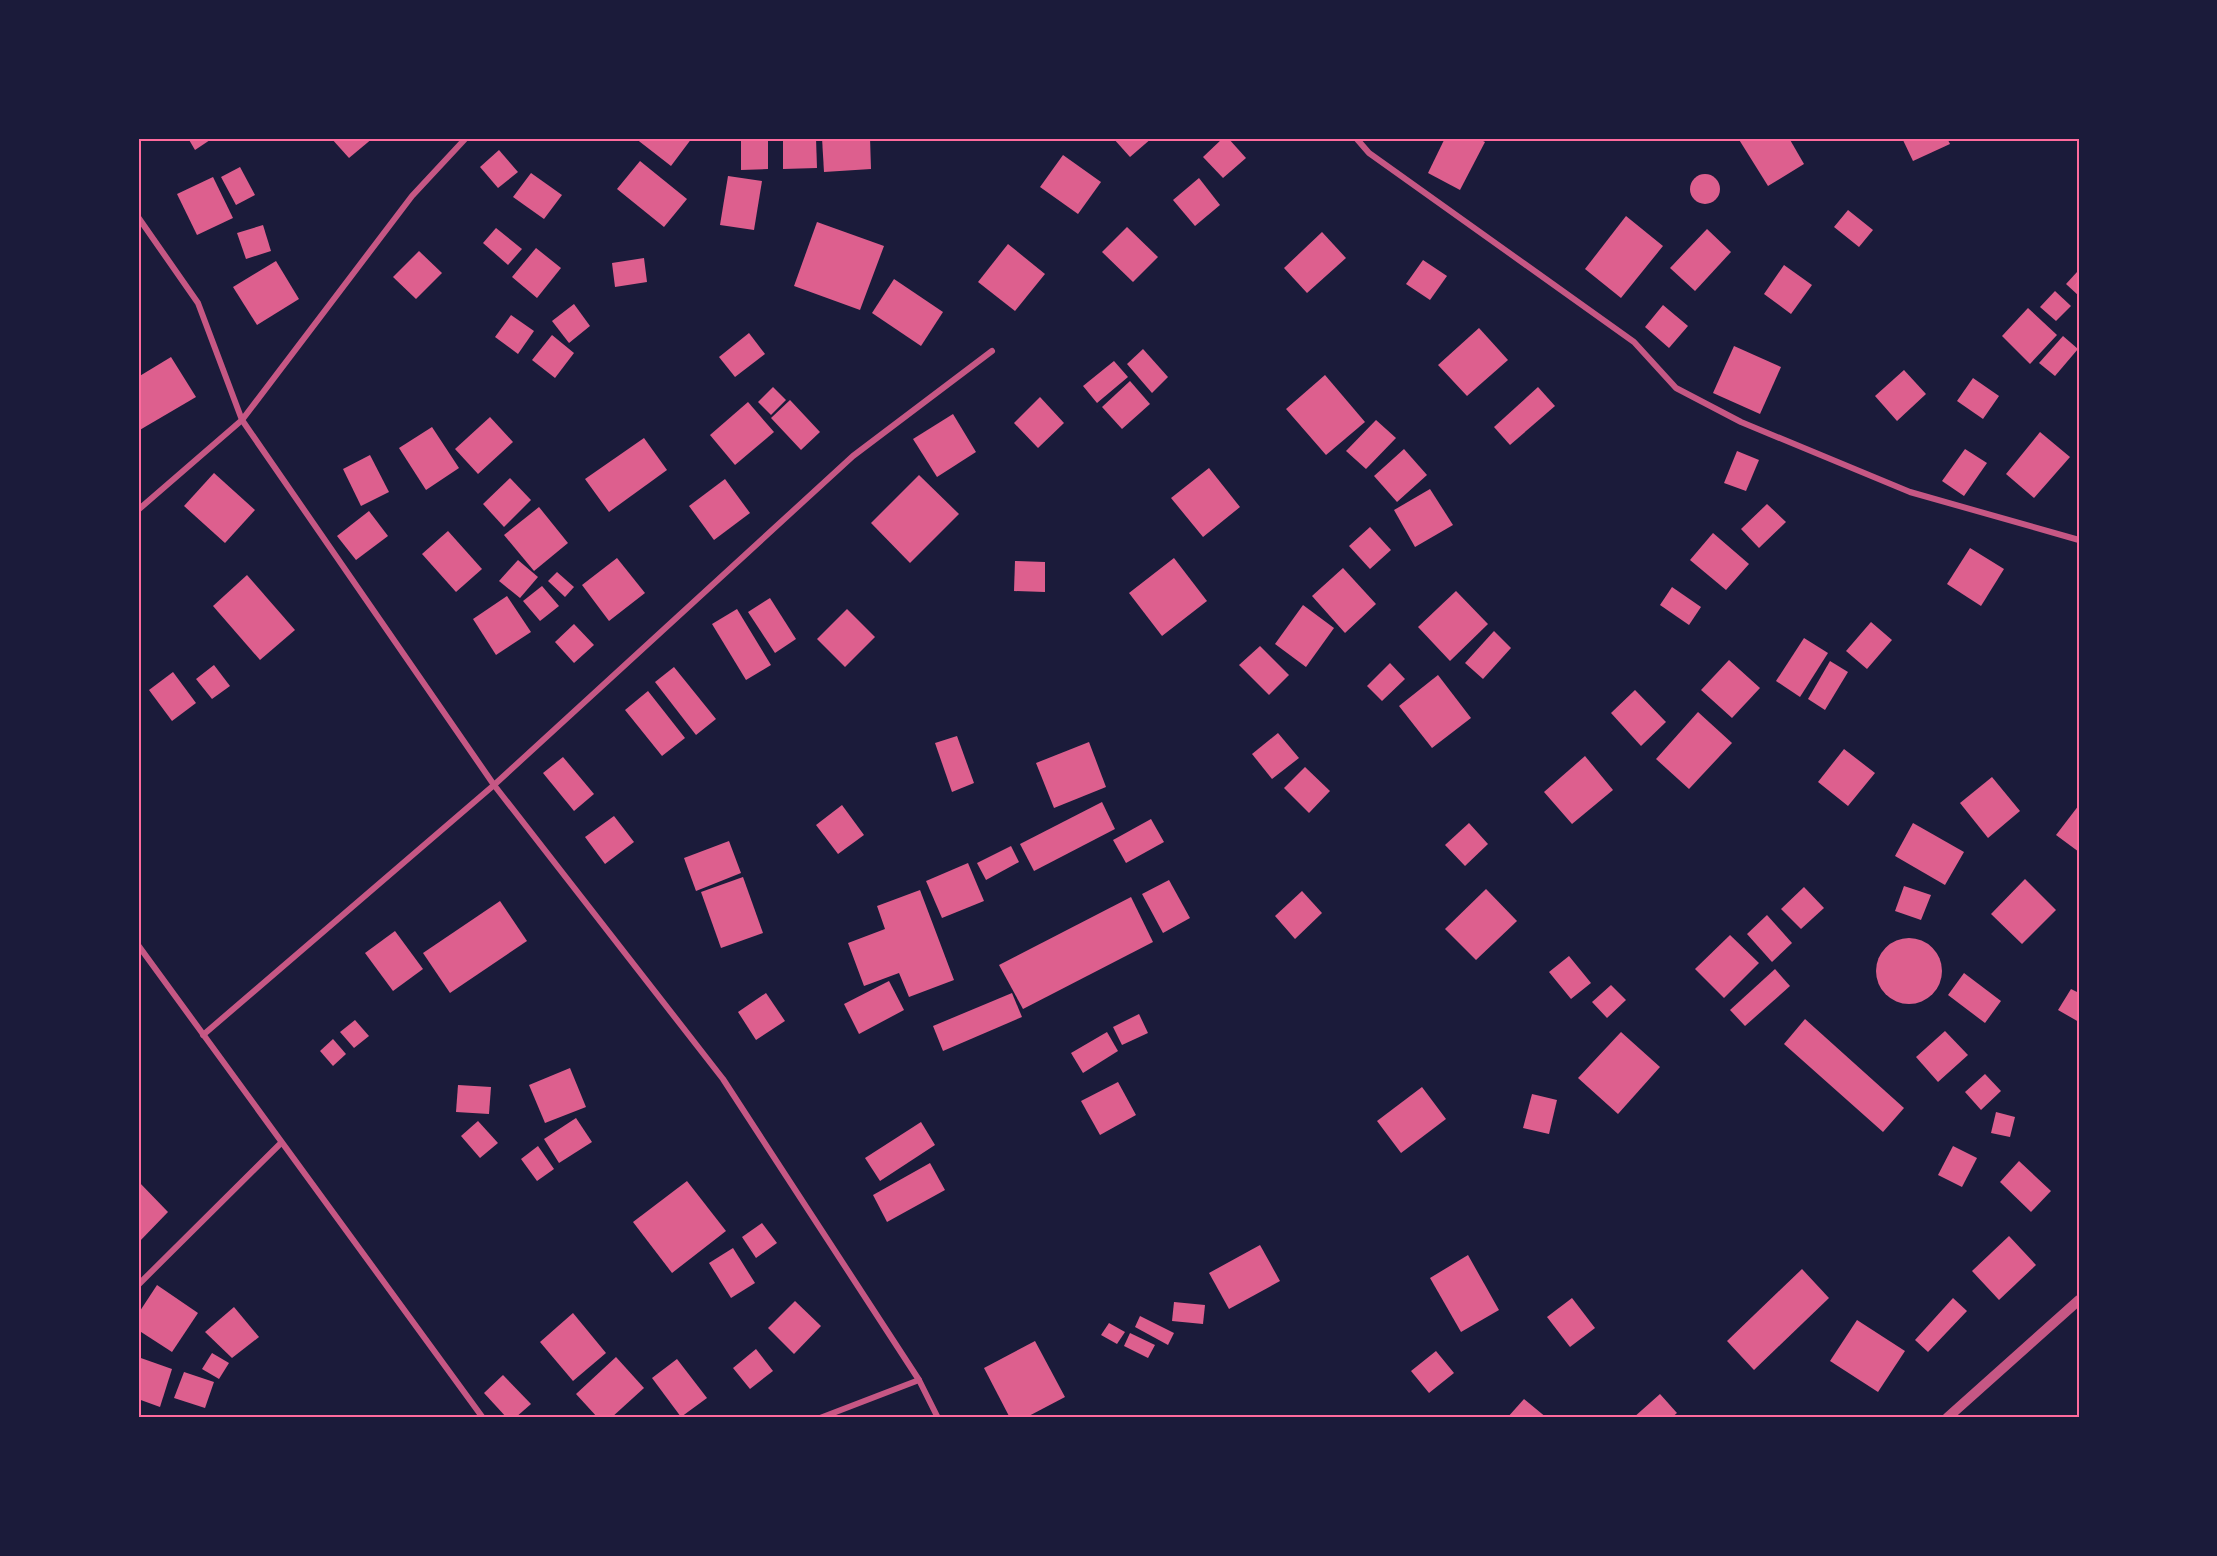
<svg xmlns="http://www.w3.org/2000/svg" width="2217" height="1556" font-family="'Alegreya Sans',sans-serif">
	<rect width="100%" height="100%" fill="#1b1b3a"/>
	<g fill="#dd5f8e">
		<polygon points="188,138 213,138 195,150"/>
		<polygon points="331,138 373,138 349,158"/>
		<polygon points="635,138 692,138 671,166"/>
		<polygon points="783,138 816,138 817,168 783,169"/>
		<polygon points="822,138 870,138 871,169 824,172"/>
		<polygon points="1113,138 1152,138 1130,157"/>
		<polygon points="1223,138 1228,138 1246,158 1223,178 1203,157"/>
		<polygon points="1445,138 1477,138 1485,142 1460,190 1428,173"/>
		<polygon points="1738,138 1789,138 1804,164 1768,186"/>
		<polygon points="1902,138 1947,138 1950,144 1913,161"/>
		<polygon points="741,140 768,140 768,169 741,170"/>
		<polygon points="499,150 518,172 498,188 480,167"/>
		<polygon points="1063,155 1101,182 1078,214 1040,187"/>
		<polygon points="640,161 687,199 664,227 617,189"/>
		<polygon points="240,167 255,195 236,205 221,177"/>
		<polygon points="531,173 562,195 544,219 513,197"/>
		<circle cx="1705" cy="189" r="15"/>
		<polygon points="728,176 762,181 754,230 720,225"/>
		<polygon points="213,177 233,218 197,235 177,194"/>
		<polygon points="1199,178 1220,205 1195,226 1173,200"/>
		<polygon points="1848,210 1873,230 1859,247 1834,227"/>
		<polygon points="1626,216 1663,246 1621,298 1585,269"/>
		<polygon points="817,222 884,246 860,310 794,286"/>
		<polygon points="263,225 271,251 246,259 237,233"/>
		<polygon points="1127,227 1158,257 1133,282 1102,252"/>
		<polygon points="496,228 522,249 508,265 483,243"/>
		<polygon points="1707,229 1731,252 1695,291 1670,268"/>
		<polygon points="1322,232 1346,258 1307,293 1284,268"/>
		<polygon points="1008,244 1045,274 1015,311 978,282"/>
		<polygon points="536,248 561,268 537,298 512,277"/>
		<polygon points="419,251 442,273 416,299 393,277"/>
		<polygon points="644,258 647,282 615,287 612,263"/>
		<polygon points="1423,260 1447,276 1430,300 1406,284"/>
		<polygon points="276,261 299,299 257,325 233,287"/>
		<polygon points="1784,265 1812,285 1791,314 1764,294"/>
		<polygon points="2077,272 2079,274 2079,296 2066,284"/>
		<polygon points="894,279 943,312 921,346 872,313"/>
		<polygon points="2055,291 2071,306 2056,321 2040,307"/>
		<polygon points="574,304 590,326 569,343 552,321"/>
		<polygon points="1663,305 1688,326 1669,348 1645,327"/>
		<polygon points="2028,308 2057,335 2030,364 2002,336"/>
		<polygon points="511,315 534,331 518,354 495,337"/>
		<polygon points="1479,328 1508,360 1467,396 1438,365"/>
		<polygon points="749,333 765,354 735,377 719,357"/>
		<polygon points="552,335 574,353 555,378 532,360"/>
		<polygon points="2063,336 2078,349 2055,376 2039,363"/>
		<polygon points="1734,346 1781,367 1760,414 1713,393"/>
		<polygon points="1143,349 1168,377 1152,393 1127,364"/>
		<polygon points="171,357 196,397 138,431 138,377"/>
		<polygon points="1114,361 1128,377 1097,403 1083,386"/>
		<polygon points="1904,370 1926,394 1897,421 1875,396"/>
		<polygon points="1325,375 1365,422 1326,455 1286,409"/>
		<polygon points="1973,378 1999,396 1983,419 1957,401"/>
		<polygon points="1130,381 1150,404 1122,429 1102,407"/>
		<polygon points="773,387 786,400 771,415 758,402"/>
		<polygon points="1538,387 1555,406 1510,445 1494,427"/>
		<polygon points="1040,397 1064,423 1038,448 1014,423"/>
		<polygon points="790,400 820,432 801,450 771,418"/>
		<polygon points="748,402 774,432 735,465 710,435"/>
		<polygon points="953,414 976,452 937,477 913,439"/>
		<polygon points="490,417 513,442 478,474 455,449"/>
		<polygon points="1376,420 1396,438 1366,469 1346,451"/>
		<polygon points="432,427 459,468 426,490 399,448"/>
		<polygon points="2040,432 2070,457 2034,498 2006,474"/>
		<polygon points="644,438 667,470 609,512 585,479"/>
		<polygon points="1404,449 1427,475 1397,502 1374,476"/>
		<polygon points="1965,449 1987,463 1964,496 1942,481"/>
		<polygon points="1737,451 1759,460 1746,491 1724,483"/>
		<polygon points="370,455 389,492 361,506 343,469"/>
		<polygon points="1209,468 1240,507 1203,537 1171,498"/>
		<polygon points="214,473 255,510 225,543 184,506"/>
		<polygon points="919,475 959,514 910,563 871,523"/>
		<polygon points="510,478 531,500 504,527 483,504"/>
		<polygon points="725,479 750,513 714,540 689,506"/>
		<polygon points="1430,489 1453,525 1415,547 1394,510"/>
		<polygon points="1767,504 1786,522 1759,548 1741,529"/>
		<polygon points="539,507 568,543 534,571 504,535"/>
		<polygon points="369,511 388,536 356,560 337,536"/>
		<polygon points="1370,527 1391,550 1370,569 1349,546"/>
		<polygon points="448,531 482,569 456,592 422,554"/>
		<polygon points="1713,533 1749,564 1726,590 1690,560"/>
		<polygon points="1970,548 2004,569 1981,606 1947,584"/>
		<polygon points="617,558 645,593 609,621 582,585"/>
		<polygon points="1174,558 1207,601 1162,636 1129,593"/>
		<polygon points="518,560 538,577 520,598 499,581"/>
		<polygon points="1015,561 1045,562 1045,592 1014,591"/>
		<polygon points="1343,568 1376,604 1345,633 1312,596"/>
		<polygon points="557,572 574,587 565,597 548,581"/>
		<polygon points="247,575 295,630 260,660 213,606"/>
		<polygon points="542,586 559,606 540,621 523,601"/>
		<polygon points="1672,587 1701,607 1689,625 1660,605"/>
		<polygon points="1456,591 1488,624 1450,661 1418,627"/>
		<polygon points="507,596 531,632 496,655 473,619"/>
		<polygon points="770,598 796,639 775,653 748,612"/>
		<polygon points="1303,605 1334,628 1306,667 1275,644"/>
		<polygon points="737,609 771,665 746,680 712,624"/>
		<polygon points="847,609 875,637 845,667 817,639"/>
		<polygon points="1871,622 1892,640 1867,669 1846,651"/>
		<polygon points="574,624 594,645 574,663 555,642"/>
		<polygon points="1494,631 1511,648 1483,679 1465,663"/>
		<polygon points="1804,638 1828,653 1800,697 1776,681"/>
		<polygon points="1260,646 1289,675 1269,695 1239,665"/>
		<polygon points="1729,660 1760,688 1732,718 1701,690"/>
		<polygon points="1830,661 1848,672 1825,710 1808,699"/>
		<polygon points="1390,663 1405,679 1382,701 1367,686"/>
		<polygon points="214,665 230,686 212,699 196,679"/>
		<polygon points="674,667 716,719 696,735 655,682"/>
		<polygon points="173,672 196,703 172,721 149,690"/>
		<polygon points="1438,675 1471,718 1432,748 1399,706"/>
		<polygon points="1635,690 1666,722 1641,746 1611,713"/>
		<polygon points="648,691 685,738 662,756 625,710"/>
		<polygon points="1698,712 1732,743 1689,789 1656,759"/>
		<polygon points="1278,733 1299,758 1272,779 1252,754"/>
		<polygon points="957,736 974,783 952,792 935,743"/>
		<polygon points="1089,742 1106,787 1054,808 1036,763"/>
		<polygon points="1844,749 1875,773 1848,806 1818,782"/>
		<polygon points="1585,756 1613,790 1572,824 1544,792"/>
		<polygon points="563,757 594,794 574,811 543,773"/>
		<polygon points="1305,767 1330,791 1309,813 1284,788"/>
		<polygon points="1992,777 2020,811 1988,838 1960,803"/>
		<polygon points="1102,802 1115,829 1034,871 1020,844"/>
		<polygon points="842,805 864,835 838,854 816,825"/>
		<polygon points="2079,805 2079,852 2056,835"/>
		<polygon points="614,816 634,842 605,864 585,837"/>
		<polygon points="1151,819 1164,842 1126,863 1113,840"/>
		<polygon points="1469,823 1488,844 1465,866 1445,845"/>
		<polygon points="1913,823 1964,852 1945,885 1895,856"/>
		<polygon points="729,841 741,873 696,891 684,858"/>
		<polygon points="1011,846 1019,862 986,880 977,863"/>
		<polygon points="968,863 984,901 942,918 926,881"/>
		<polygon points="743,877 763,933 721,948 701,892"/>
		<polygon points="2025,879 2056,910 2022,944 1991,914"/>
		<polygon points="1169,880 1190,918 1163,933 1142,894"/>
		<polygon points="1904,886 1931,895 1921,920 1895,911"/>
		<polygon points="1804,887 1824,908 1801,929 1781,909"/>
		<polygon points="1486,889 1517,921 1476,960 1445,929"/>
		<polygon points="920,890 954,980 909,997 899,973 864,986 848,943 885,929 877,906"/>
		<polygon points="1302,891 1322,913 1295,939 1275,916"/>
		<polygon points="1131,897 1153,942 1023,1009 999,965"/>
		<polygon points="500,901 527,941 450,993 423,953"/>
		<polygon points="1767,915 1792,943 1772,962 1747,934"/>
		<polygon points="395,931 423,969 393,991 365,953"/>
		<polygon points="1730,935 1759,963 1724,998 1695,969"/>
		<circle cx="1909" cy="971" r="33"/>
		<polygon points="1569,956 1591,983 1571,999 1549,972"/>
		<polygon points="1775,969 1790,986 1745,1026 1730,1010"/>
		<polygon points="1964,973 2001,1001 1985,1023 1948,995"/>
		<polygon points="889,981 904,1010 859,1034 844,1004"/>
		<polygon points="1611,985 1626,1000 1607,1018 1592,1002"/>
		<polygon points="2071,989 2079,993 2079,1022 2058,1010"/>
		<polygon points="766,993 785,1021 756,1040 738,1012"/>
		<polygon points="1012,993 1022,1017 943,1051 933,1026"/>
		<polygon points="1139,1014 1148,1033 1122,1045 1113,1027"/>
		<polygon points="1805,1019 1904,1108 1883,1132 1784,1044"/>
		<polygon points="355,1020 369,1036 354,1048 340,1032"/>
		<polygon points="1945,1031 1968,1055 1938,1082 1916,1057"/>
		<polygon points="1107,1032 1118,1051 1083,1073 1071,1053"/>
		<polygon points="1621,1032 1660,1067 1618,1114 1578,1078"/>
		<polygon points="333,1039 346,1054 333,1066 320,1051"/>
		<polygon points="570,1068 586,1107 545,1123 529,1085"/>
		<polygon points="1985,1074 2001,1091 1981,1110 1965,1092"/>
		<polygon points="1118,1082 1136,1115 1100,1135 1081,1101"/>
		<polygon points="458,1085 491,1087 489,1114 456,1112"/>
		<polygon points="1422,1087 1446,1119 1401,1153 1377,1121"/>
		<polygon points="1532,1094 1557,1100 1549,1134 1523,1128"/>
		<polygon points="1996,1112 2015,1117 2010,1137 1991,1133"/>
		<polygon points="576,1118 592,1142 559,1163 544,1139"/>
		<polygon points="478,1121 498,1143 480,1158 461,1136"/>
		<polygon points="921,1122 935,1145 880,1181 865,1158"/>
		<polygon points="538,1146 554,1169 537,1181 521,1159"/>
		<polygon points="1953,1146 1977,1158 1962,1187 1938,1175"/>
		<polygon points="2019,1161 2051,1191 2031,1212 2000,1182"/>
		<polygon points="930,1163 945,1190 887,1222 873,1195"/>
		<polygon points="138,1181 168,1212 138,1243"/>
		<polygon points="687,1181 726,1231 672,1273 633,1222"/>
		<polygon points="762,1223 777,1243 756,1258 742,1237"/>
		<polygon points="2009,1236 2036,1265 1999,1300 1972,1271"/>
		<polygon points="1260,1245 1280,1281 1229,1309 1209,1273"/>
		<polygon points="733,1248 755,1283 731,1298 709,1263"/>
		<polygon points="1468,1255 1499,1310 1461,1332 1430,1278"/>
		<polygon points="1802,1269 1829,1298 1754,1370 1727,1341"/>
		<polygon points="157,1285 198,1313 172,1352 138,1330 138,1314"/>
		<polygon points="1572,1298 1595,1328 1570,1347 1547,1317"/>
		<polygon points="1953,1298 1967,1311 1928,1352 1915,1340"/>
		<polygon points="795,1301 821,1326 794,1354 768,1328"/>
		<polygon points="1174,1302 1205,1305 1203,1324 1172,1321"/>
		<polygon points="234,1307 259,1337 232,1358 205,1332"/>
		<polygon points="573,1313 606,1353 573,1381 540,1342"/>
		<polygon points="1140,1316 1174,1333 1168,1345 1135,1327"/>
		<polygon points="1857,1320 1905,1351 1878,1392 1830,1361"/>
		<polygon points="1109,1323 1125,1332 1117,1344 1101,1335"/>
		<polygon points="1130,1333 1155,1345 1148,1358 1124,1346"/>
		<polygon points="1035,1341 1065,1397 1025,1418 1010,1418 984,1368"/>
		<polygon points="756,1349 773,1371 750,1389 733,1368"/>
		<polygon points="1436,1351 1454,1373 1429,1393 1411,1371"/>
		<polygon points="212,1353 229,1363 219,1379 202,1369"/>
		<polygon points="138,1357 172,1369 160,1407 138,1399"/>
		<polygon points="616,1357 644,1388 611,1418 598,1418 576,1394"/>
		<polygon points="677,1359 707,1398 681,1417 652,1378"/>
		<polygon points="184,1372 214,1382 205,1408 174,1398"/>
		<polygon points="503,1375 531,1404 515,1418 507,1418 484,1393"/>
		<polygon points="1660,1394 1677,1413 1671,1418 1633,1418"/>
		<polygon points="1524,1399 1547,1418 1507,1418"/>
	</g>
	<g fill="none" stroke-linecap="round" stroke-linejoin="round">
		<g stroke="#c65784" stroke-width="6">
			<polyline points="1356,138 1369,153 1634,342 1676,388 1741,422 1910,492 2079,540"/>
			<polyline points="138,217 198,303 242,420 494,785 723,1079 919,1380 938,1418"/>
			<polyline points="138,510 242,420 412,196 466,138"/>
			<polyline points="138,945 483,1418"/>
			<polyline points="203,1035 494,785 853,456 992,351"/>
			<polyline points="138,1285 281,1143"/>
			<polyline points="820,1418 919,1380"/>
		</g>
		<polyline stroke="#c65784" stroke-width="10" points="1947,1418 2079,1300"/>
	</g>
	<rect width="2217" height="1556" fill="none" stroke="#1b1b3a" stroke-width="279"/>
	<rect x="140" y="140" width="1938" height="1276" fill="none" stroke="#ff6b9d" stroke-width="2"/>
</svg>
